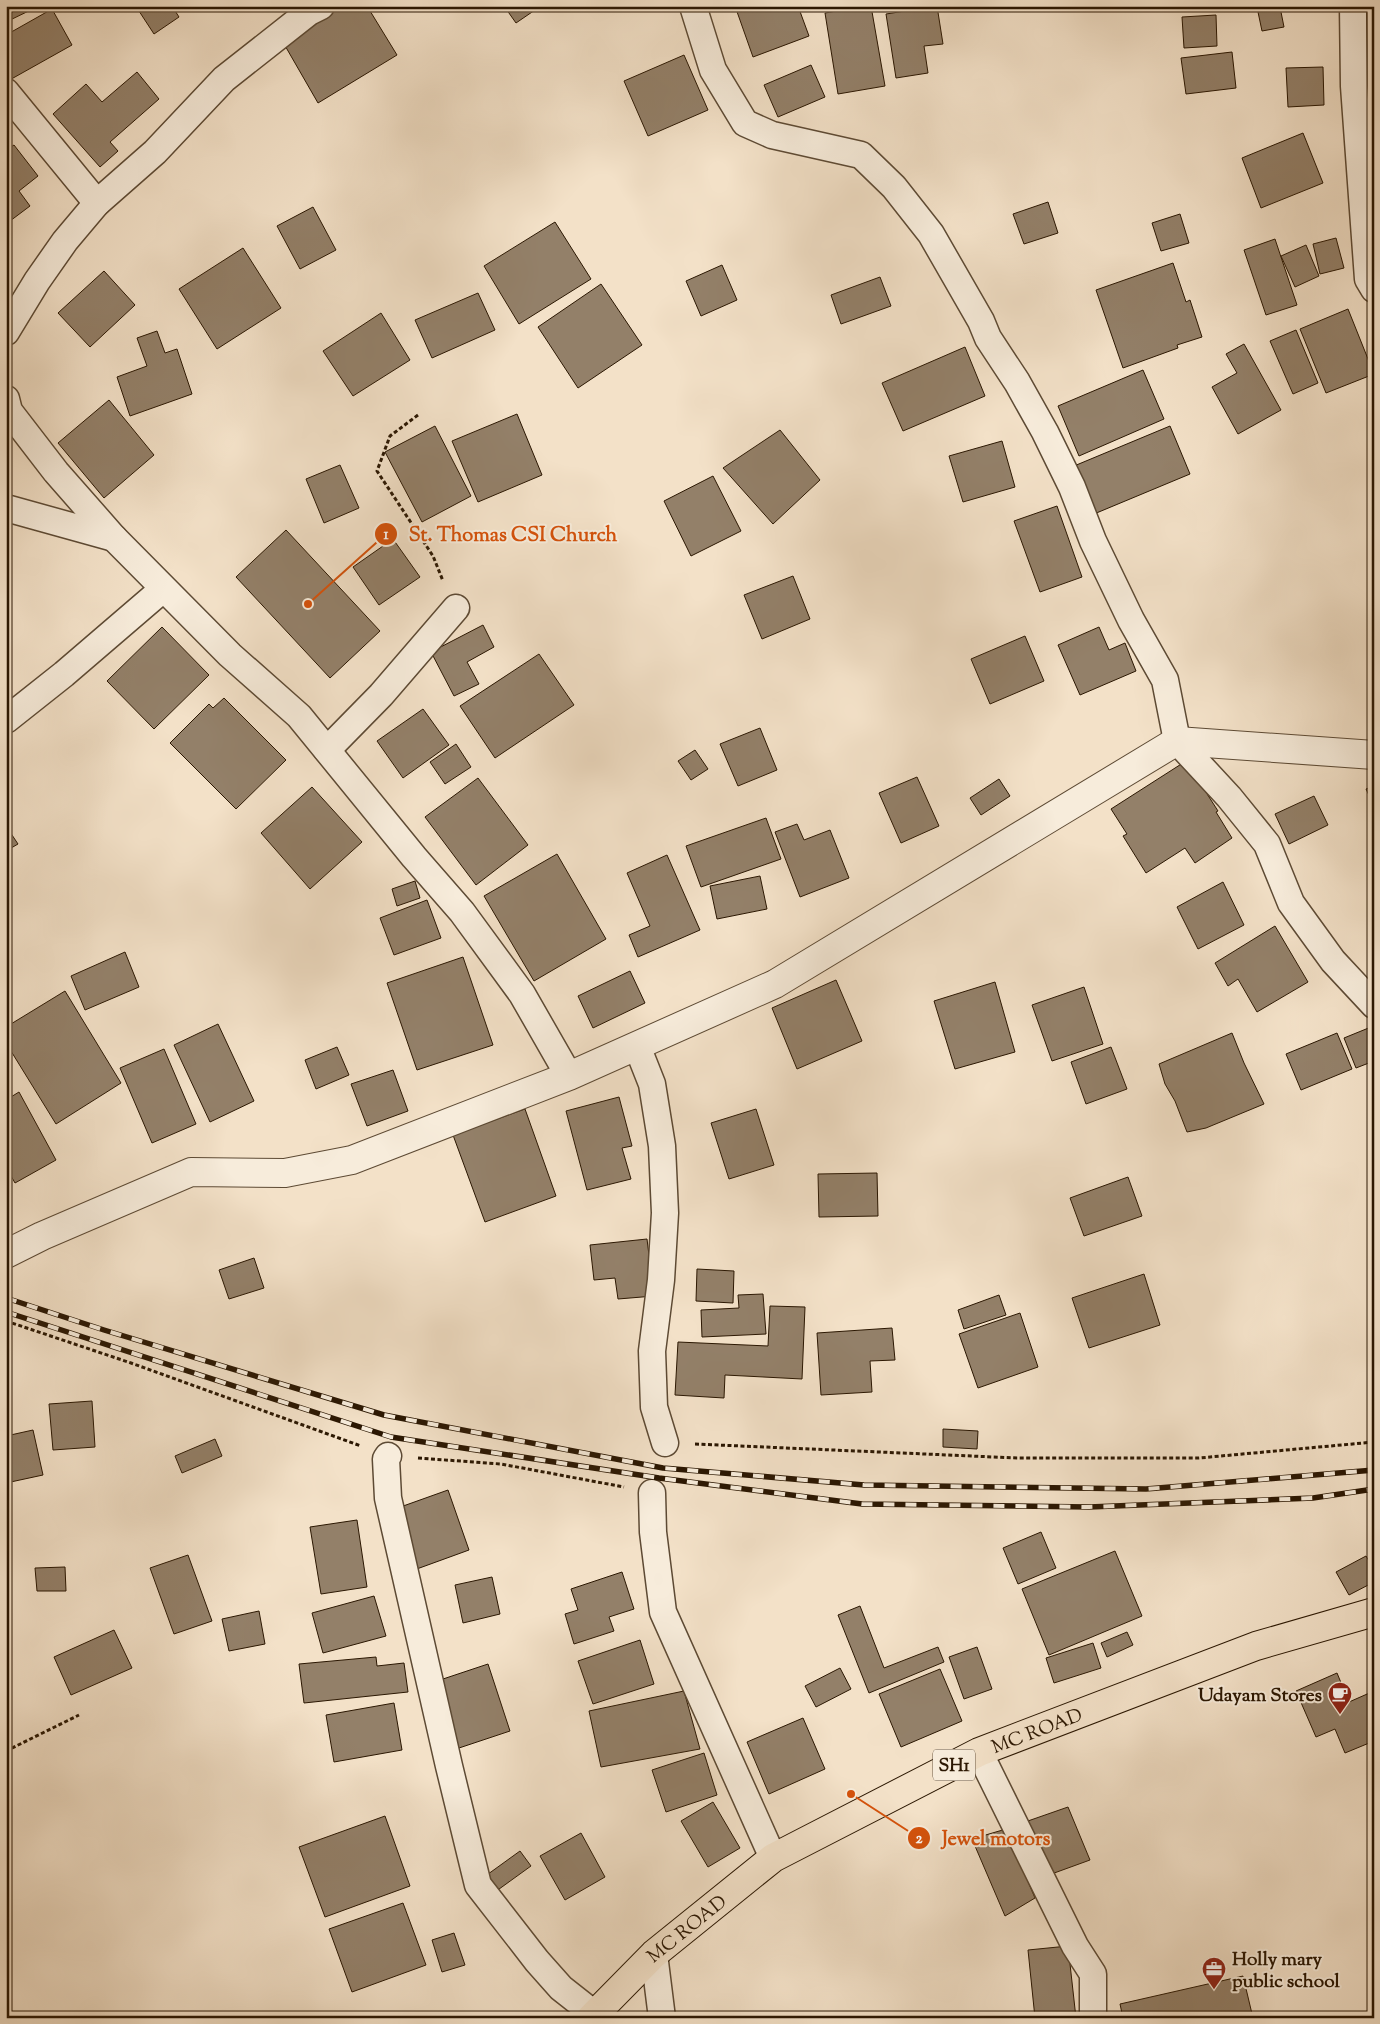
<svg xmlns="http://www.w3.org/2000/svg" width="1380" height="2024" font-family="'Sorts Mill Goudy',serif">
	<rect width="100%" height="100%" fill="#f3e1c8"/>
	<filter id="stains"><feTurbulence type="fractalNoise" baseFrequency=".004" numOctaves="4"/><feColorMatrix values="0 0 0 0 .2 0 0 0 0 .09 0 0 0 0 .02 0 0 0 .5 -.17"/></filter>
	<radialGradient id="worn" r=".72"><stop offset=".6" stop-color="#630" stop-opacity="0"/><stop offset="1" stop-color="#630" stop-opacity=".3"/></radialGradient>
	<g fill="#938069" stroke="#2b1702">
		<polygon points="6,6 39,6 6,22"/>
		<polygon points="141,6 172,6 179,17 154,34 137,8"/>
		<polygon points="315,6 367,6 397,55 318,103 276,30"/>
		<polygon points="504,6 532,6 535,10 516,23"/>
		<polygon points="735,6 798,6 809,36 753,57"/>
		<polygon points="866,6 871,6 885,86 838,94 825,13"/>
		<polygon points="937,6 943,44 924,46 928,73 896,78 886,14"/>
		<polygon points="1280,7 1284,27 1262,31 1258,12"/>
		<polygon points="52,9 72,45 6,82 6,35"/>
		<polygon points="1216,15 1217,46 1184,48 1182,17"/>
		<polygon points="1232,52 1236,88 1186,94 1181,58"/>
		<polygon points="684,55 708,110 648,136 624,81"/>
		<polygon points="811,65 825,97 778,117 764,85"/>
		<polygon points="1323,67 1324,105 1288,107 1286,68"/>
		<polygon points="137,72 159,99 110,142 118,151 100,167 53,114 86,84 102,102"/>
		<polygon points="1303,133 1323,183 1261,208 1242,158"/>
		<polygon points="14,145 38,176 19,191 30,206 6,224 6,150"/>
		<polygon points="1048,202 1058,233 1024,244 1013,214"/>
		<polygon points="313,207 336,250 300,269 277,226"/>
		<polygon points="1180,214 1189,243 1161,251 1152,223"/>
		<polygon points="555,222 591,279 519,324 484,266"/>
		<polygon points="1336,238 1344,268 1320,274 1313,244"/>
		<polygon points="1275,239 1297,305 1266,315 1244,250"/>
		<polygon points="1306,245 1319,276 1295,287 1281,256"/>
		<polygon points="243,248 281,308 217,349 179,289"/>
		<polygon points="1173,263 1186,302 1190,300 1202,337 1177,345 1178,348 1123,368 1096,290"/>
		<polygon points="722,265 737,300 701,316 686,281"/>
		<polygon points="104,271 135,305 90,347 58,313"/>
		<polygon points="880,277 891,306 841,324 831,295"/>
		<polygon points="601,284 642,345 578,388 538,327"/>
		<polygon points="478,293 495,330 432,358 415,320"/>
		<polygon points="1348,309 1374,374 1326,393 1300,329"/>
		<polygon points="381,313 410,360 353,396 323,351"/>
		<polygon points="1296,330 1318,383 1293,394 1270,341"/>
		<polygon points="157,331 165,353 177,349 192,394 130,416 117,377 147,366 137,338"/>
		<polygon points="1244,344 1281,410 1238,434 1212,387 1237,373 1226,354"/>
		<polygon points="965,347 985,396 903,431 882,383"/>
		<polygon points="1143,370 1164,419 1079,456 1058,406"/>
		<polygon points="109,400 154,455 104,498 58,443"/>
		<polygon points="517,414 542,475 478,502 452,441"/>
		<polygon points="435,426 471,496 422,522 385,452"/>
		<polygon points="1170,426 1190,474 1094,514 1074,466"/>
		<polygon points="780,430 820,480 773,524 723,468"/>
		<polygon points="1002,441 1015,487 963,502 949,456"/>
		<polygon points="340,465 359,508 324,523 306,479"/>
		<polygon points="713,476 741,531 691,556 664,501"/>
		<polygon points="1057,506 1082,577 1040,592 1014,521"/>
		<polygon points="286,530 380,631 330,678 236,577"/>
		<polygon points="393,539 420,577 379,605 353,567"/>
		<polygon points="793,576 810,619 762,639 744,595"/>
		<polygon points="483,625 494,647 467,662 479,684 454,696 431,652"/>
		<polygon points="162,627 209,675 154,729 107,681"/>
		<polygon points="1099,627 1109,650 1125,643 1136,671 1080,695 1058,645"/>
		<polygon points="1025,636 1044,681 990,704 971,659"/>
		<polygon points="539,654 574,705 495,758 460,706"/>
		<polygon points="224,698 286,760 236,809 170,743 209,704 213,708"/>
		<polygon points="423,709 449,745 403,778 377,741"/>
		<polygon points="760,728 777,770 738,786 720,744"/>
		<polygon points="456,744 471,767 445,784 430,762"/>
		<polygon points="695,750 708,769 691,780 678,761"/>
		<polygon points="1186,761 1218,811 1216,812 1232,838 1195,863 1185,848 1146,873 1123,836 1127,834 1111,809"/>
		<polygon points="917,777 939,826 901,843 879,793"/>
		<polygon points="478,778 528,845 476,885 425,817"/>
		<polygon points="999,779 1010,796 981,815 970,798"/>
		<polygon points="1374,786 1374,806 1366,789"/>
		<polygon points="312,787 362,842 310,889 261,833"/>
		<polygon points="1314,796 1328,825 1289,844 1275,814"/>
		<polygon points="766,818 781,859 701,887 686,846"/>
		<polygon points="797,824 804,840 830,830 849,878 800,897 775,832"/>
		<polygon points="6,826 18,844 6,851"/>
		<polygon points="557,854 606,939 534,981 484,896"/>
		<polygon points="667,855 700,930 638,957 629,935 650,926 627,873"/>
		<polygon points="760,876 767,909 717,919 710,886"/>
		<polygon points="415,881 420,898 397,906 392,889"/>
		<polygon points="1223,882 1244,925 1198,949 1177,907"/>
		<polygon points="427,900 441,938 394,955 380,918"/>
		<polygon points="1275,926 1308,982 1257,1012 1238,979 1228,986 1215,963"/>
		<polygon points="125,952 139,987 85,1010 71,976"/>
		<polygon points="463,957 493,1045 417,1070 387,983"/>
		<polygon points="630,971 645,1003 593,1028 578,996"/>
		<polygon points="836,980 862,1041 797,1069 772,1008"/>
		<polygon points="995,982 1015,1052 955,1069 934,1001"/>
		<polygon points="1084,987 1103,1044 1052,1061 1032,1005"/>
		<polygon points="65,991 121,1083 56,1124 6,1043 6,1027"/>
		<polygon points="218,1024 254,1101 210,1122 174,1045"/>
		<polygon points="1371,1027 1374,1034 1374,1061 1356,1068 1344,1038"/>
		<polygon points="1232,1033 1244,1063 1264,1104 1206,1128 1187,1132 1175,1101 1165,1084 1159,1064"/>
		<polygon points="1337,1033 1352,1069 1301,1090 1286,1054"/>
		<polygon points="337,1047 349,1075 316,1089 305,1060"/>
		<polygon points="1111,1047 1127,1089 1086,1104 1071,1062"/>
		<polygon points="164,1049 196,1124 152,1143 120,1068"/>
		<polygon points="393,1070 408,1111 367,1126 351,1084"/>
		<polygon points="19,1092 56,1160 15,1183 6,1167 6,1100"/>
		<polygon points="619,1097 632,1146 622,1148 631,1179 587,1190 566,1111"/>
		<polygon points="525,1109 556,1196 485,1222 453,1135"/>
		<polygon points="756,1109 774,1165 729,1179 711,1123"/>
		<polygon points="877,1173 878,1216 819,1217 818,1174"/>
		<polygon points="1128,1177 1142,1216 1084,1236 1070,1198"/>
		<polygon points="647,1239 654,1296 618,1299 615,1278 594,1280 590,1245"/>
		<polygon points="254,1258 264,1288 229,1299 219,1270"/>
		<polygon points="697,1269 734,1271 733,1303 696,1301"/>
		<polygon points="1144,1274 1160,1325 1089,1348 1072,1298"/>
		<polygon points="763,1294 766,1334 702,1337 701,1310 739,1308 738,1295"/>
		<polygon points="999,1295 1006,1315 964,1329 958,1310"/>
		<polygon points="770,1306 805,1307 802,1379 725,1375 724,1398 675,1395 678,1342 768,1346"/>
		<polygon points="1020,1313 1038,1367 978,1388 959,1334"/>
		<polygon points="892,1328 895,1360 870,1361 872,1392 821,1395 817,1333"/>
		<polygon points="92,1401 95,1447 53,1450 49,1404"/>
		<polygon points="943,1429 978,1431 977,1449 943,1447"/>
		<polygon points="33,1430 43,1475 6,1483 6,1436"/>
		<polygon points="215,1439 222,1456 182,1473 175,1456"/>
		<polygon points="448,1490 469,1550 414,1570 392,1510"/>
		<polygon points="357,1520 367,1587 321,1594 310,1527"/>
		<polygon points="1041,1532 1056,1568 1018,1584 1003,1548"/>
		<polygon points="1115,1551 1142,1616 1049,1655 1022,1589"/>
		<polygon points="188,1555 212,1621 174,1634 150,1568"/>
		<polygon points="1366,1556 1374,1569 1374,1582 1349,1595 1336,1572"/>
		<polygon points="65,1567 66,1591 37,1591 35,1568"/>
		<polygon points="622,1572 634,1609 609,1617 614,1631 574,1644 565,1614 578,1610 571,1589"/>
		<polygon points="492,1577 500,1614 463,1623 455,1585"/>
		<polygon points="374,1596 386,1636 323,1653 312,1613"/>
		<polygon points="860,1606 884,1668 938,1647 944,1662 869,1693 838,1615"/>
		<polygon points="259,1611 265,1644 229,1651 222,1619"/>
		<polygon points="114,1630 132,1668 71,1695 54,1657"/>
		<polygon points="1127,1632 1133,1645 1107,1657 1101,1643"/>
		<polygon points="640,1640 654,1684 593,1704 578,1661"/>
		<polygon points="1093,1643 1101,1668 1054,1683 1046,1658"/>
		<polygon points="977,1647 992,1689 964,1699 949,1657"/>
		<polygon points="376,1657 377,1666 404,1663 408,1692 304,1703 299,1664"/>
		<polygon points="488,1664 510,1731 453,1750 431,1683"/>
		<polygon points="840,1668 851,1689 816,1707 805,1686"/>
		<polygon points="940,1669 962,1721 901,1747 879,1694"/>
		<polygon points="1337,1673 1349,1702 1374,1691 1374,1741 1345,1753 1335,1729 1316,1737 1296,1691"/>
		<polygon points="684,1691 700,1749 601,1767 589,1711"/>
		<polygon points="394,1703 402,1750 334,1762 326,1715"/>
		<polygon points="803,1718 825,1769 769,1794 747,1742"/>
		<polygon points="704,1753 717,1795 666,1812 652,1770"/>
		<polygon points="713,1802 740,1848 708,1867 681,1821"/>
		<polygon points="1068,1807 1090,1860 1046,1876 1025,1822"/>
		<polygon points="385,1816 410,1886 325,1917 299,1847"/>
		<polygon points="1006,1829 1035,1898 1005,1916 972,1839"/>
		<polygon points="581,1833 605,1877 565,1900 540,1856"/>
		<polygon points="520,1851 531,1866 495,1892 484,1877"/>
		<polygon points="403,1903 426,1965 352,1992 329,1929"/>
		<polygon points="454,1933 465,1965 442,1972 432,1940"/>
		<polygon points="1068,1946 1076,2018 1035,2018 1028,1950"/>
		<polygon points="1243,1976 1253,2018 1123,2018 1120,2004"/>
	</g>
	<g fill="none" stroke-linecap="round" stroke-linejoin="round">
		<defs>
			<g id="minor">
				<polyline points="693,6 713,70 745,123 772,135 861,155 894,187 931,234 981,321 988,338 1017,382 1045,432 1072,487 1093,541 1131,620 1165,680 1177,741 1229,797 1267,844 1291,903 1333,961 1374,1005"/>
				<polyline points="1353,6 1354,86 1368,279 1374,289"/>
				<polyline points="6,92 97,203"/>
				<polyline points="6,332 37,281 65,241 97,203 155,152 224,79 309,12 321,6"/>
				<polyline points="6,399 9,411 56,472 114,538 230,655 299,716 414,857 462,912 522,994 569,1076"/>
				<polyline points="6,508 114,538"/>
				<polyline points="6,720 64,674 163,589"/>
				<polyline points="327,750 381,695 456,608"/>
				<polyline points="637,1046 652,1084 662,1146 665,1213 661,1280 652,1351 654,1407 665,1443"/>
				<polyline points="388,1456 386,1459 388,1498 449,1766 478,1885 537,1961 561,1988 594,2014"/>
				<polyline points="652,1493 653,1532 663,1612 773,1858"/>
				<polyline points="979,1752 1075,1946 1093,1974 1093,2018"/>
				<polyline points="654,1954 662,2018"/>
			</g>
			<polyline id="tertiary" points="6,1254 42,1236 191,1172 285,1173 352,1160 569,1076 775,984 1177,741 1374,755"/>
			<g id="primary">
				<path id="s1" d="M 591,2018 L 654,1954 L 773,1858 L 979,1752 L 1256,1646 L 1374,1612"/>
			</g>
		</defs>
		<use href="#minor" stroke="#5d4a34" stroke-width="29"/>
		<use href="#tertiary" stroke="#5d4a34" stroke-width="30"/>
		<use href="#primary" stroke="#2b1702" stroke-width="30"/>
		<g stroke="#2b1702" stroke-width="3" stroke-dasharray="4 2.5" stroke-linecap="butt">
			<polyline points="418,415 390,436 377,471 433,556 443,581"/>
			<polyline points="6,1321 131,1363 361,1446"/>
			<polyline points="695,1444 1017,1458 1199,1458 1374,1442"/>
			<polyline points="418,1458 501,1464 624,1487"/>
			<polyline points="6,1751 79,1715"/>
		</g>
		<use href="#minor" stroke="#f7ecdb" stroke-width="26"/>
		<use href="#tertiary" stroke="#f7ecdb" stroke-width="28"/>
		<use href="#primary" stroke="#f3e1c8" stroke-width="28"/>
		<defs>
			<g id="rail">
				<polyline points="6,1298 104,1330 384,1415 663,1468 864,1485 1146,1489 1374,1470"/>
				<polyline points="6,1312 391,1437 659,1478 862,1504 1089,1507 1313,1498 1374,1489"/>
			</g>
		</defs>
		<use href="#rail" stroke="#2b1702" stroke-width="5.5"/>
		<use href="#rail" stroke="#f7ecdb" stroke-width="4" stroke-dasharray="11" stroke-linecap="butt"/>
	</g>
	<defs>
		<symbol id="cafe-pin" viewBox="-11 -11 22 30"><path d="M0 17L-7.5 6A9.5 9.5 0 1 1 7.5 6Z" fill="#8f2418" stroke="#f7ecdb"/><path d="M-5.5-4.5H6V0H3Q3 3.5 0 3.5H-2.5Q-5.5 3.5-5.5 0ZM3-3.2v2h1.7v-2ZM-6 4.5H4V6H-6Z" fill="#fff"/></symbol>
		<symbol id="office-pin" viewBox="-11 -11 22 30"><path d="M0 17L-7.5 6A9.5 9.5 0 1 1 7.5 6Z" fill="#8f2418" stroke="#f7ecdb"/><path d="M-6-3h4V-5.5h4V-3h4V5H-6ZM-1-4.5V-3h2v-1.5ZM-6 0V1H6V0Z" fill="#fff"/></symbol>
	</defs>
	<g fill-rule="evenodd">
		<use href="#cafe-pin" x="1326" y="1680" width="28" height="38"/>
		<use href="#office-pin" x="1200" y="1955" width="28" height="38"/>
	</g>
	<g text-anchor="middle" stroke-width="4" stroke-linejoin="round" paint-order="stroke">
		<rect fill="#f7ecdb" stroke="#685743" stroke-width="1" x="933" y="1749.5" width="42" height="31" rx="4"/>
		<g font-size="18" font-weight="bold" fill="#2b1702">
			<text x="954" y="1771">SH1</text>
		</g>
		<g font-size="19" font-weight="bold" fill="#2b1702" stroke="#f7ecdb" text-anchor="end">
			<text x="1322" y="1701">Udayam Stores</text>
			<text x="1232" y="1965" text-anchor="start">Holly mary<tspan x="1232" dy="22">public school</tspan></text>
		</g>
		<g font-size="19" fill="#2b1702" stroke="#f7ecdb">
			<text dy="7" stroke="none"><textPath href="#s1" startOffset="536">MC ROAD</textPath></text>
			<text dy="7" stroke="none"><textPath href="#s1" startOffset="131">MC ROAD</textPath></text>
		</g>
	</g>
	<path fill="none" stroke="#d5520b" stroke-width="2" d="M308 604L386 534M851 1794L919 1838"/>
	<g fill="#d5520b" stroke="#f7ecdb" stroke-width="2">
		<circle cx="308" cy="604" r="5"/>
		<circle cx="851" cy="1794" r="5"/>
		<circle cx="386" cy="534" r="12"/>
		<circle cx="919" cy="1838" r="12"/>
	</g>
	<g font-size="15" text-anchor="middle" font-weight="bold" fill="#fff">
		<text x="386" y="539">1</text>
		<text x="919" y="1843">2</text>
	</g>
	<g font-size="20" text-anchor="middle" font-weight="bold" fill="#d5520b" stroke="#f7ecdb" stroke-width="4" stroke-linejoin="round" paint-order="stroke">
		<text x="513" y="541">St. Thomas CSI Church</text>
		<text x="996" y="1845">Jewel motors</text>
	</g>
	<rect width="1380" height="2024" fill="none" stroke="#f3e1c8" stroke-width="25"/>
	<rect x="8" y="8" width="1365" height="2009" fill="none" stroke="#2b1702" stroke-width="2.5"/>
	<rect x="12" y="12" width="1355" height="1999" fill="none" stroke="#2b1702"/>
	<rect width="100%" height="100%" filter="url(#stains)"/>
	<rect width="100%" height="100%" fill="url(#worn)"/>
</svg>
